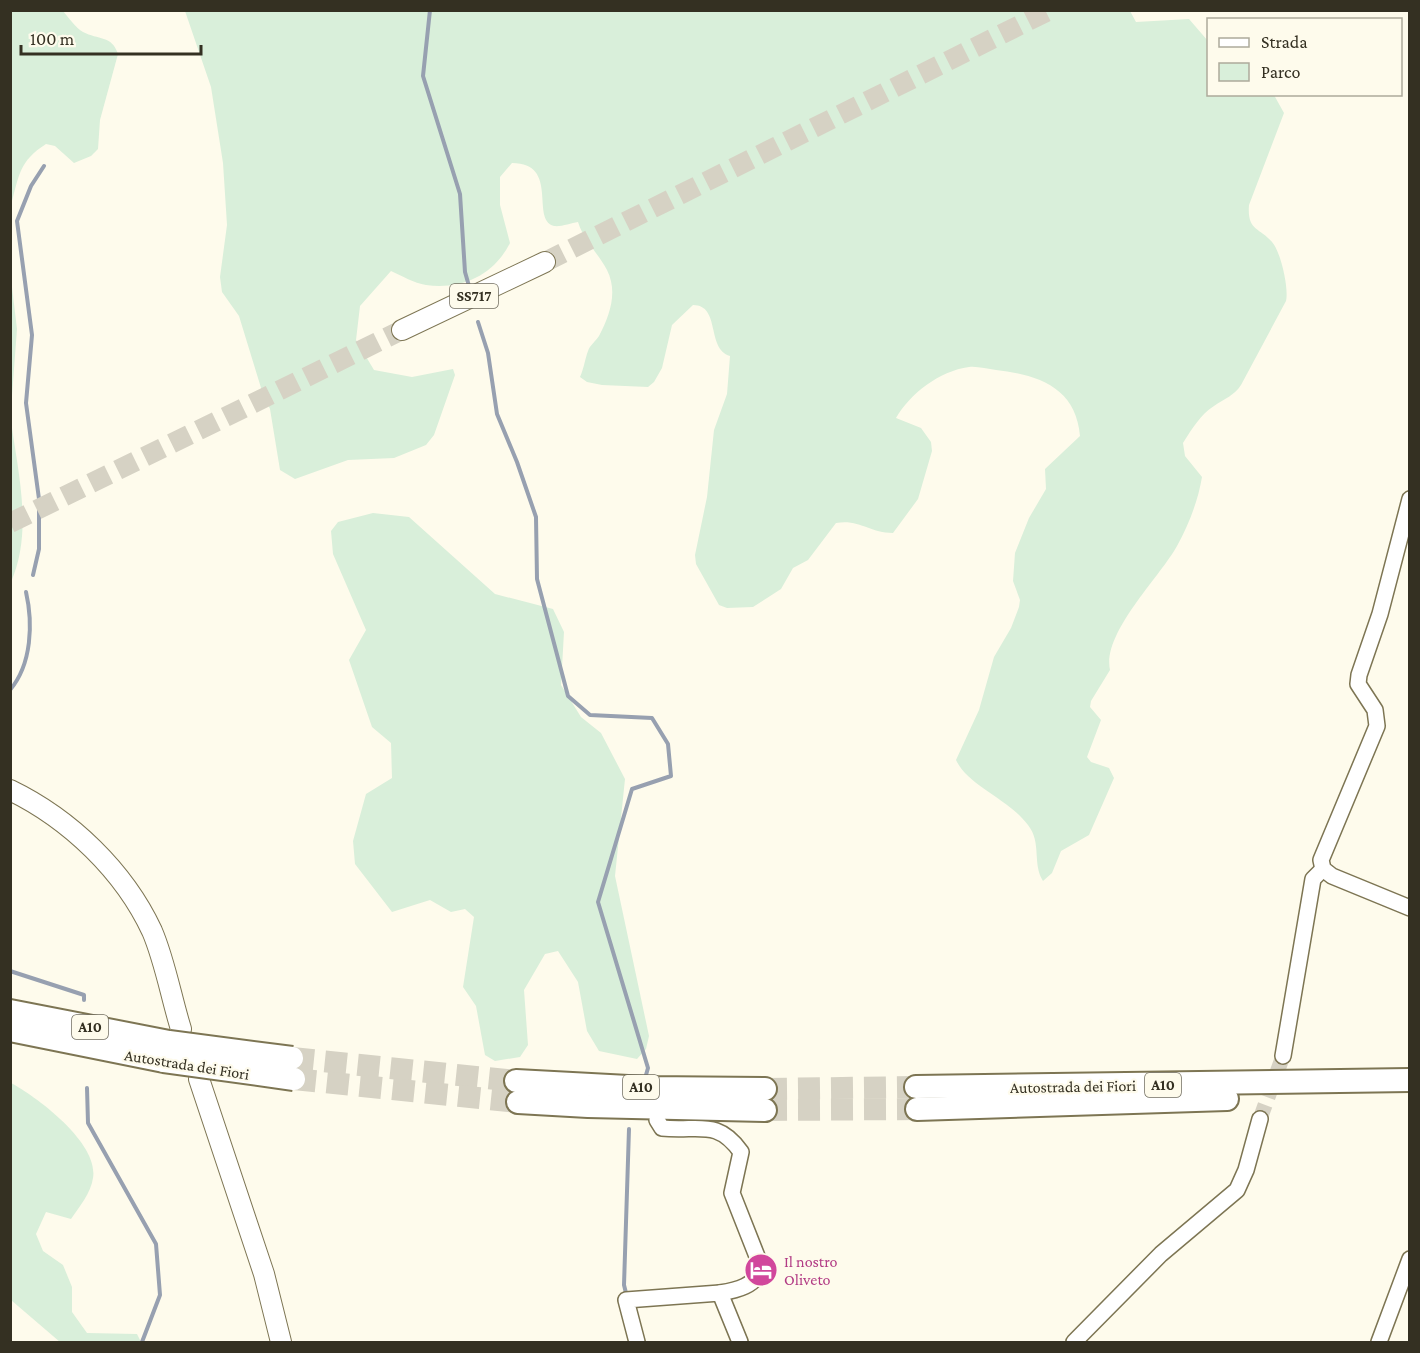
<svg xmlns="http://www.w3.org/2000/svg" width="1420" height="1353" font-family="'Crimson Pro',serif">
	<rect width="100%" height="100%" fill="#fefbec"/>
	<g fill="#d9efda">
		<path d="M 11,10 L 63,11 C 68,17 76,28 83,32 C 98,40 112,35 118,54 L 100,120 L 98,149 L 91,156 L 74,163 L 55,146 L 46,144 C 19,161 19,176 11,205 Z"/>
		<path d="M 185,11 L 1130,11 L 1136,22 L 1189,19 L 1208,41 L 1208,94 L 1274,95 L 1284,113 L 1249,205 C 1247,231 1259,227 1272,242 C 1281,252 1289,289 1286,301 L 1241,385 C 1234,396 1225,398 1214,406 C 1200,415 1192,429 1183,443 L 1185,456 L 1202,477 C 1198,501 1189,524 1177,546 C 1160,577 1102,633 1110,670 L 1091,701 L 1090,707 L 1101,720 L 1087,757 L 1091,762 L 1109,768 L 1114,778 L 1089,835 L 1061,851 L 1052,873 L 1043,881 C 1032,863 1042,843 1028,825 C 1009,799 968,786 956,760 L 979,710 L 994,657 L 1011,628 L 1019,607 L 1020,600 L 1013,581 L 1015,553 L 1029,518 L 1046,489 L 1045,469 L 1080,436 C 1076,388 1039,375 996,370 C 987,369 977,366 969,367 C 939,371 910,394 896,418 L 921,428 L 931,442 L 932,451 L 918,499 L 893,533 C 869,533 860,519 836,523 L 808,560 L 793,568 L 781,589 L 753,607 L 727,608 L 719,605 L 696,564 L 695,555 L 707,497 L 714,430 L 727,394 L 730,356 C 706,349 721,305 693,305 L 672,325 L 662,368 L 654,382 L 648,387 L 602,385 L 587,382 L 580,377 C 584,368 585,359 588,351 C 590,345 596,341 599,336 C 610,315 618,292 607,270 C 598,253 584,241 578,222 C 571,223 561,227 554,226 C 530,220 560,163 512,163 L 500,177 L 500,205 L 510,243 C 494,275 462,290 426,285 C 414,283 402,276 391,271 L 360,306 L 356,340 L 374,370 L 412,377 L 453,369 L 455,375 L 434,435 L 426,445 L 394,458 L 348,460 L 295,479 L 280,470 L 270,409 L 262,391 L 239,316 L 222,292 L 220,277 L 227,225 L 223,163 L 211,87 Z"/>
		<polygon points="11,279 17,329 11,409 10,279"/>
		<path d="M 10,414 C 17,469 34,530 11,582 Z"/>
		<polygon points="373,513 409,517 495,594 553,609 564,632 561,685 581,717 601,733 625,779 615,876 649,1036 646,1049 637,1059 599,1051 587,1031 578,982 558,951 545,954 524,990 528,1045 520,1057 495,1061 485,1055 476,1006 463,987 474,917 465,909 451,912 430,900 392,912 355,864 353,841 366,794 392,778 391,743 372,727 349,660 366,630 333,554 331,531 338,522"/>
		<path d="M 11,1083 C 37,1097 99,1143 93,1178 C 91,1193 79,1207 71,1219 L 46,1212 L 36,1234 L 43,1251 L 63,1265 L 72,1287 L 72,1312 L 87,1333 L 137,1334 L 141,1342 L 60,1342 L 11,1300 Z"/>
	</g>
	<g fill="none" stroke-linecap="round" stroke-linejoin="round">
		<g stroke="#97a0b0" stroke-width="4">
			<polyline points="430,10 423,76 460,194 465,272 469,286"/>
			<polyline points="478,322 488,353 497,414 517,462 536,517 537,579 568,696 590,715 652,718 668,744 671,776 632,789 598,902 648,1068 646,1075"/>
			<polyline points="33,575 39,549 39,499 26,403 32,335 17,221 31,186 44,166"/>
			<path d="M 10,690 C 32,664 33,623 26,592"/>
			<polyline points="10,971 84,995 84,1000"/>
			<polyline points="87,1088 88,1123 156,1244 160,1295 142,1342"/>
			<polyline points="626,1293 624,1285 629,1129"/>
		</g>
		<polyline stroke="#d6d2c4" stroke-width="15" stroke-dasharray="15 8" stroke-linecap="butt" points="1260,1119 1283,1056"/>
		<g stroke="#d6d2c4" stroke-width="20" stroke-dasharray="20 10" stroke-linecap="butt">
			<polyline points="545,262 1050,10"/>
			<polyline points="10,523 402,330"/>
		</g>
		<g stroke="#d6d2c4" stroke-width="22" stroke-dasharray="22 11" stroke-linecap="butt">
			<polyline points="292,1058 516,1081"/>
			<polyline points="294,1079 518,1102"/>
			<polyline points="765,1089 916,1087"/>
			<polyline points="765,1110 917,1109"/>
		</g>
		<defs>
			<g id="minor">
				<polyline points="1410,499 1380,614 1359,675 1358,684 1375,710 1377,726 1321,860 1323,869 1332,876 1410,908"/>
				<polyline points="1283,1056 1313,879 1323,869"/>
				<path d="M 657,1120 L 662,1128 C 698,1132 717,1118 741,1152 L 732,1193 L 762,1269 C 754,1286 738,1290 720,1293"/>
				<polyline points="637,1342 626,1300 720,1293 740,1342"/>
				<polyline points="1074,1342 1161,1254 1237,1190 1246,1170 1260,1119"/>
				<polyline points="1379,1342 1410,1259"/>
			</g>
			<g id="major">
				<polyline points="402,330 545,262"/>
				<path d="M 10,790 C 70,819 124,871 152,931 C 165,961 171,997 181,1029"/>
				<polyline points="199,1079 264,1274 281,1342"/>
			</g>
			<g id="highway">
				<polyline points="10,1011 169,1042"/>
				<polyline points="10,1030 164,1061"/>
				<polyline points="516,1081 647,1088 765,1089"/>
				<polyline points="916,1087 1410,1080"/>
				<polyline points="518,1102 588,1106 765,1110"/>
				<polyline points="917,1109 1227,1099"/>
			</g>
		</defs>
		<use href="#minor" stroke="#7d7553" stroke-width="18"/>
		<use href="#major" stroke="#7d7553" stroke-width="22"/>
		<use href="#highway" stroke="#7d7553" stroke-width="26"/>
		<use href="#minor" stroke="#fff" stroke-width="15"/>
		<use href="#major" stroke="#fff" stroke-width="20"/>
		<use href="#highway" stroke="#fff" stroke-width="22"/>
		<defs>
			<g id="highway-bridge">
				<polyline points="169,1042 292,1058"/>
				<polyline points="164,1061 294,1079"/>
			</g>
		</defs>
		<use href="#highway-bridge" stroke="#7d7553" stroke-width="26" stroke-linecap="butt"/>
		<use href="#highway-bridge" stroke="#fff" stroke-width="22"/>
	</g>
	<defs>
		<symbol id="hotel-disc" viewBox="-11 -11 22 22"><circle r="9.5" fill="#d1479c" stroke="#fefbec"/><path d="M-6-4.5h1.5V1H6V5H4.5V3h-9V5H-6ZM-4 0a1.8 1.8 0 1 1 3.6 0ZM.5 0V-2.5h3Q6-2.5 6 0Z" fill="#fff"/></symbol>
	</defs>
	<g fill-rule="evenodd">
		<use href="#hotel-disc" x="742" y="1251" width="38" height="38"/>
	</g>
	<g text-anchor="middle" stroke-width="4.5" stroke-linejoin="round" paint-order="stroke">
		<g fill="#fefbec" stroke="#716d5f" stroke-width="1.5">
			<rect x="450" y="284" width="48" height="24" rx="4.5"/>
			<rect x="72" y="1015" width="36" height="24" rx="4.5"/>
			<rect x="1145" y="1073" width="36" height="24" rx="4.5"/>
			<rect x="623" y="1075" width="36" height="24" rx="4.5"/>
		</g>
		<g font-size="15" font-weight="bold" fill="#343022">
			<text x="474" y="301">SS717</text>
			<text x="90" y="1032">A10</text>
			<text x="1163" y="1090">A10</text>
			<text x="641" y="1092">A10</text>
		</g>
		<g font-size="16" fill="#343022" stroke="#fefbec">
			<text transform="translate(187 1064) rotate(9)" y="6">Autostrada dei Fiori</text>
			<text transform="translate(1073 1086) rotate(-1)" y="6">Autostrada dei Fiori</text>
		</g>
		<g font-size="16" fill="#b23c85" stroke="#fefbec" text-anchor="start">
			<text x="784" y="1267">Il nostro<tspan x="784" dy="18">Oliveto</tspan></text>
		</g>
	</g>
	<rect width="1420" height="1353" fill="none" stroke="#343022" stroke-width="24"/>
	<rect x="1207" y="18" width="195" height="78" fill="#fefbec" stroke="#adaa9b" stroke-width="1.5"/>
	<rect x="1219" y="38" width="30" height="9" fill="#ffffff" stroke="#adaa9b" stroke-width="1.5"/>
	<text x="1261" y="48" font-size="18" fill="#343022">Strada</text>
	<rect x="1219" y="63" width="30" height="18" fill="#d9efda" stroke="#adaa9b" stroke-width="1.5"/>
	<text x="1261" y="78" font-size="18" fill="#343022">Parco</text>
	<path d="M21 45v9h180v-9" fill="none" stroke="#343022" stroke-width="3"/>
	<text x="30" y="45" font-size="18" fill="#343022" stroke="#fefbec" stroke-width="4.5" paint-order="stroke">100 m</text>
</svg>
